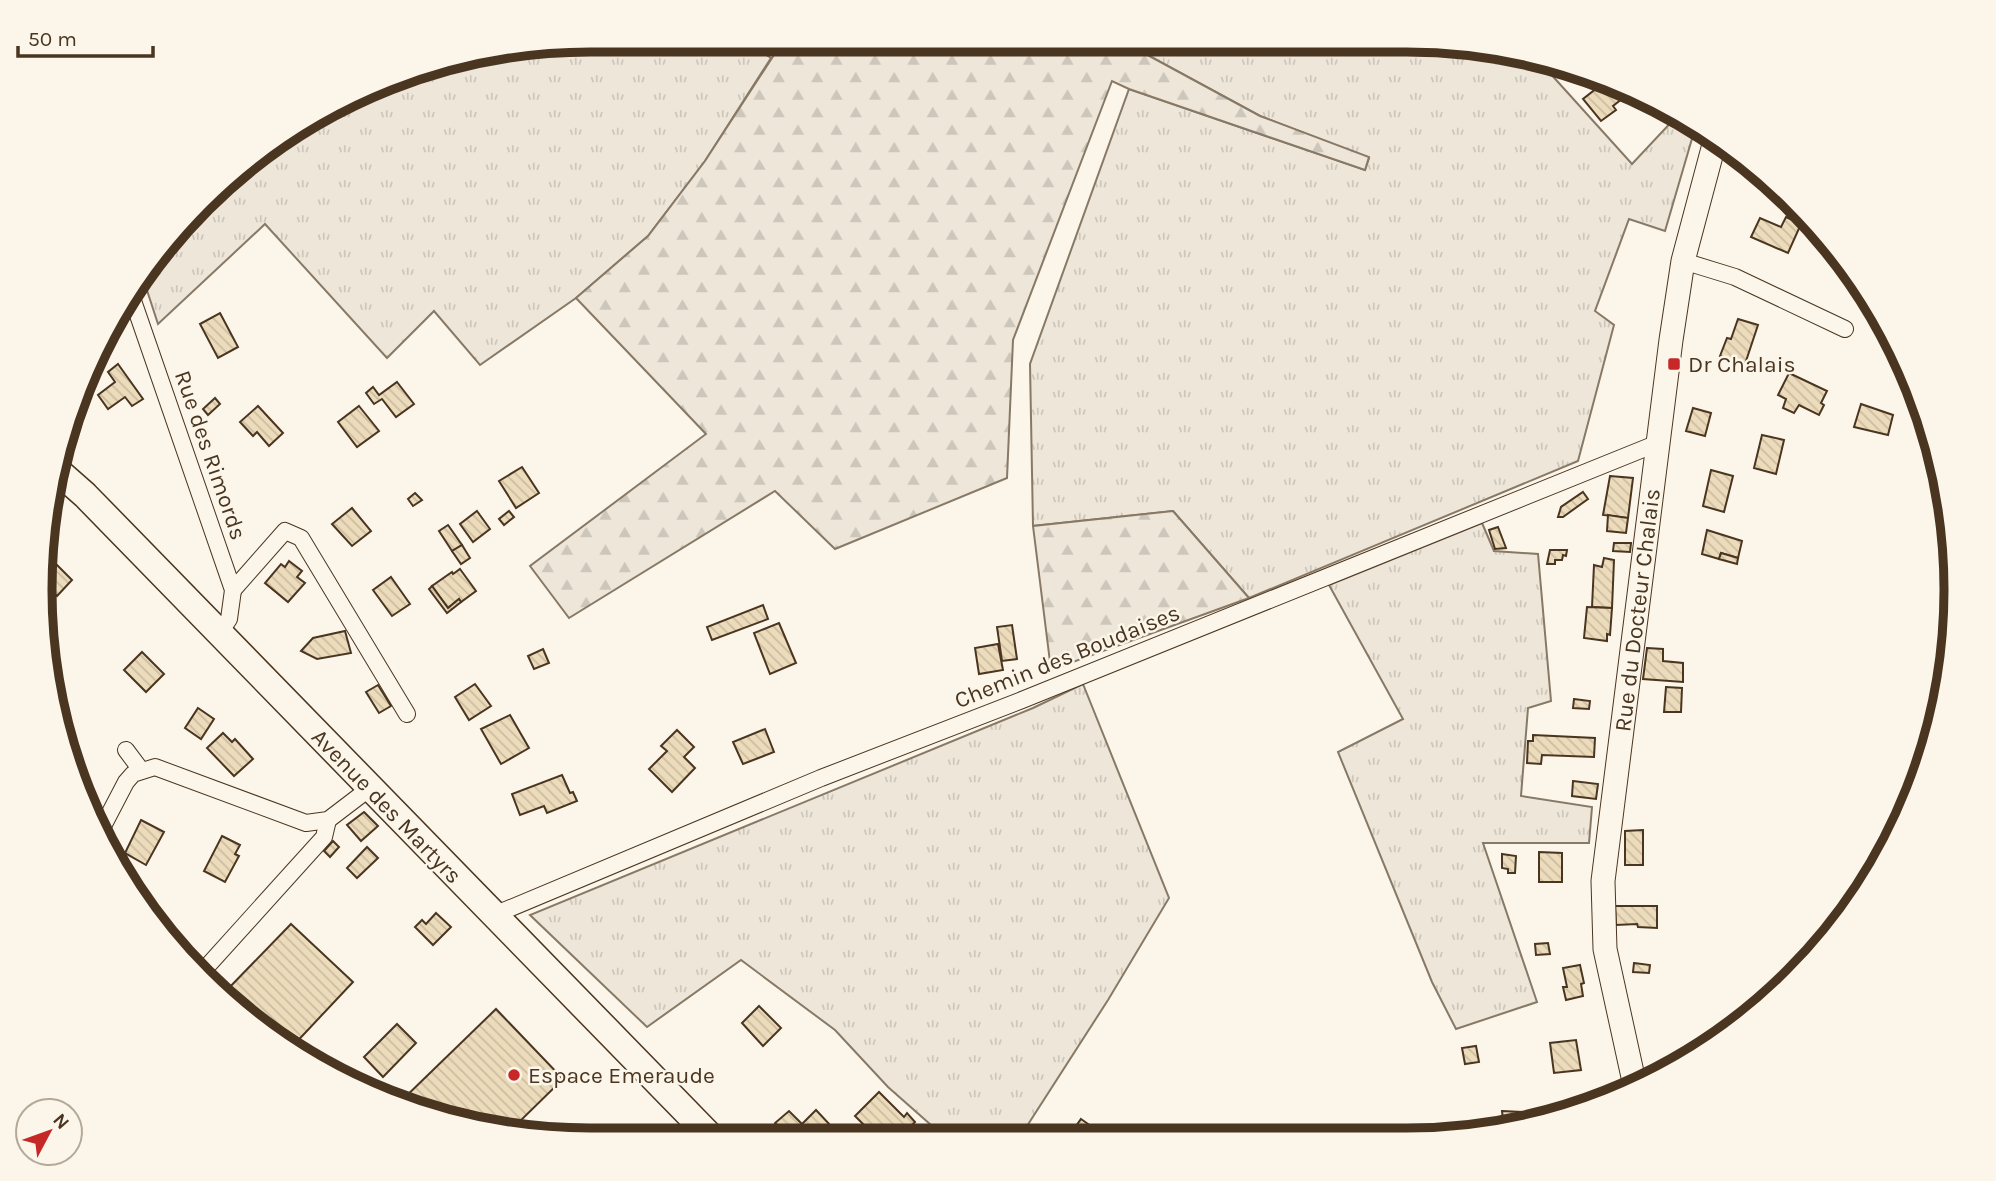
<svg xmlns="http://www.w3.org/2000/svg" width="1996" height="1181" font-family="Karla,sans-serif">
	<defs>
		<pattern id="grass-tufts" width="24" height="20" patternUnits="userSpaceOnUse" patternTransform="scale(1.75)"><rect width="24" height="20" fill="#ede6d9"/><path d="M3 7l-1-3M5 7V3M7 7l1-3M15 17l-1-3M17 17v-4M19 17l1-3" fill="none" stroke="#cdc6ba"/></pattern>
		<pattern id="forest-firs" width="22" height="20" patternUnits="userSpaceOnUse" patternTransform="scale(1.75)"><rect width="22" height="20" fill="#ede6d9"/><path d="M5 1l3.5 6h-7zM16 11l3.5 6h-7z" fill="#cdc6ba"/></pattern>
		<pattern id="building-back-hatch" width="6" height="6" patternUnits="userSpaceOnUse" patternTransform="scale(1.75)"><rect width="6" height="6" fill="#ecdcbc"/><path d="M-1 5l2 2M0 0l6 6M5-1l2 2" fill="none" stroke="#ccbda1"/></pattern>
	</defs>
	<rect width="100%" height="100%" fill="#fbf6e9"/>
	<g fill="url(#grass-tufts)" stroke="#887966" stroke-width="2">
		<polygon points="591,40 743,40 771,58 705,161 648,236 576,298 480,365 434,311 387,358 265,224 158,324 142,275 256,154 414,69"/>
		<polygon points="1093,41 1442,41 1539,61 1632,164 1677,116 1696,125 1665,231 1629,219 1595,311 1614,325 1578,461 1249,598 1173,511 1033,526 1030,364 1129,89 1365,170 1369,158 1260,116 1142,52"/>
		<polygon points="1482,523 1494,551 1538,554 1551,701 1528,708 1521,796 1592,807 1589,843 1483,843 1537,1002 1456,1029 1432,982 1338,752 1403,719 1329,585"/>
		<polygon points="1083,684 1169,898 1108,1000 1018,1140 948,1140 888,1087 835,1030 741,960 647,1027 530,915 1033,708"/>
	</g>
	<g fill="url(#forest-firs)" stroke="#887966" stroke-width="2">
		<polygon points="783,41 1093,41 1142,52 1260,116 1369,157 1365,170 1129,89 1112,81 1013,340 1007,478 835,549 775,491 569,618 530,566 706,434 576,298 648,236 705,161"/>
		<polygon points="1173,511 1249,598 1051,670 1033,526"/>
	</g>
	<g fill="url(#building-back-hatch)" stroke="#4a3520" stroke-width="2">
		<polygon points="1606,81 1624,90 1627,95 1613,106 1616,110 1601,121 1583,99"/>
		<polygon points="1786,217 1801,224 1788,253 1751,237 1760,218 1781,227"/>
		<polygon points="220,313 238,347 218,358 200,324"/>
		<polygon points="1738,319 1758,325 1745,364 1720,356 1727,338 1731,339"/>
		<polygon points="118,364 143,399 132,406 125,397 108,409 98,395 115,382 108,372"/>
		<polygon points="1789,373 1827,391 1821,403 1824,405 1819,415 1799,405 1794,413 1783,408 1786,399 1778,395"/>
		<polygon points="397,382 414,404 396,417 382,399 374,404 366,393 373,387 379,395"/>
		<polygon points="215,398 220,404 208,415 203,409"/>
		<polygon points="1861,404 1893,415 1888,435 1854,427"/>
		<polygon points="258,406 283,433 269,446 257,432 253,436 240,422"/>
		<polygon points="359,406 379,431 357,447 338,422"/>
		<polygon points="1693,408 1711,413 1705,436 1686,431"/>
		<polygon points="1762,435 1784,440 1776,474 1754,468"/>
		<polygon points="522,467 539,493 516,508 499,481"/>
		<polygon points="1711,470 1733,476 1724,512 1703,506"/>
		<polygon points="1610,476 1633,478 1628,518 1603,515"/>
		<polygon points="1583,492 1588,499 1563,517 1558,517 1561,507"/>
		<polygon points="415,493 422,500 413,506 408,499"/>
		<polygon points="352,508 371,531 352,546 332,524"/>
		<polygon points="477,511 490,529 473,542 460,524"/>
		<polygon points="509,511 514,517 504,525 499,519"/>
		<polygon points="1608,515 1628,518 1626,533 1607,531"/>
		<polygon points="448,525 462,545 452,551 439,531"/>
		<polygon points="1498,527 1506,548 1495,549 1489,530"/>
		<polygon points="1707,530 1742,541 1738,558 1721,553 1719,559 1702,554"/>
		<polygon points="1614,543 1631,543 1630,552 1613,551"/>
		<polygon points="462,545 470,558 461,564 452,551"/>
		<polygon points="1550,550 1567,550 1566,556 1563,555 1562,560 1555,560 1555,564 1547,564"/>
		<polygon points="1721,553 1738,558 1737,564 1719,559"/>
		<polygon points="1604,558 1614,560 1612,608 1592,607 1594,565 1602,567"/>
		<polygon points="52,560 72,580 57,596 42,581 44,568"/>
		<polygon points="289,561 302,571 297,577 305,583 288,602 265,583 281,564 285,567"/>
		<polygon points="460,569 476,591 461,602 459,599 448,608 432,586 452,572 453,574"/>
		<polygon points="391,577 410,604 392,616 373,590"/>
		<polygon points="432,586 448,608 459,599 461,602 447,613 429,589"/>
		<polygon points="763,605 768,619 712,640 707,627"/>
		<polygon points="1587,607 1612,608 1610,635 1607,634 1607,641 1584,638"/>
		<polygon points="779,623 796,663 770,674 754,633"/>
		<polygon points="1012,625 1017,659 1002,661 997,627"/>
		<polygon points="345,631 351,653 317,659 301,651 313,638"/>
		<polygon points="998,644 1003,670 979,674 975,648"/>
		<polygon points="1647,648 1663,649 1663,661 1683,663 1683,682 1643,679"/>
		<polygon points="543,649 549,663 534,669 528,656"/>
		<polygon points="142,652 164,674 146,692 124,670"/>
		<polygon points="475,684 491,706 469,720 455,697"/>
		<polygon points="378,685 391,706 379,713 366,692"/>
		<polygon points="1666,687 1682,688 1681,712 1664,712"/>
		<polygon points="1574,699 1590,701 1589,709 1573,708"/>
		<polygon points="198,708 214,719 201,739 185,728"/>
		<polygon points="510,715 529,748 501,764 481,729"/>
		<polygon points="765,729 774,752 743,764 733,742"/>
		<polygon points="677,730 694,747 684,757 695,768 672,792 649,769 667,751 661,746"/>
		<polygon points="223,733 232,742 235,739 253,759 234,776 207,748"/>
		<polygon points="1533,735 1595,738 1594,757 1542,755 1541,764 1527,763 1528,741 1533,741"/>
		<polygon points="562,775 570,793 573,792 577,801 547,813 544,806 520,815 512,794"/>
		<polygon points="1573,781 1598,784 1596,799 1572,796"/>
		<polygon points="364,812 378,826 361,841 347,825"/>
		<polygon points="141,820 164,832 146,865 125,853"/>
		<polygon points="1643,830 1643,865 1625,865 1625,831"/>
		<polygon points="222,836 240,845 235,854 239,856 225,882 204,871"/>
		<polygon points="333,841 339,847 330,857 324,851"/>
		<polygon points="367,847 378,858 357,878 347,868"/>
		<polygon points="1539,852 1562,853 1562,882 1539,882"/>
		<polygon points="1502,854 1516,856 1515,873 1508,873 1508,869 1502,868"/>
		<polygon points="1615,906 1657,906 1657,928 1638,927 1637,924 1616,925"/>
		<polygon points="436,913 451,927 433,945 415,927 422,920 426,924"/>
		<polygon points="291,924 353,982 289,1050 225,992"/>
		<polygon points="1548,943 1550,954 1536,955 1535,944"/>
		<polygon points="1634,963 1650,965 1649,973 1633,972"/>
		<polygon points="1580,965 1584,983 1581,984 1583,996 1566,1000 1563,987 1567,987 1563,968"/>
		<polygon points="759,1006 781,1028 763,1046 742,1023"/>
		<polygon points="496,1009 563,1079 510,1131 413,1111 398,1104"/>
		<polygon points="397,1024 416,1043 383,1077 364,1057"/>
		<polygon points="1576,1040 1581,1070 1554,1073 1550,1043"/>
		<polygon points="1476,1046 1479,1062 1465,1064 1462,1048"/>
		<polygon points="879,1092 904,1117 907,1113 915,1122 898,1140 879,1140 855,1116"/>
		<polygon points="816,1110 831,1126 817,1140 783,1140 777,1133 781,1130 775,1123 789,1111 802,1124"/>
		<polygon points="1502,1111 1522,1112 1523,1121 1503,1120"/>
		<polygon points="1081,1119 1102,1134 1098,1140 1066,1140"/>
	</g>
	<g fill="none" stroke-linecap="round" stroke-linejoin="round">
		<defs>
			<g id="street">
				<polyline points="1683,261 1735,277 1845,329"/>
				<polyline points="130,292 233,590 229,619 219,633"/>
				<polyline points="233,590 285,531 301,538 407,714"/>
				<polyline points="126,750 141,770"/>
				<polyline points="102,828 126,782 133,774 155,767 306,823 328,820 370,788"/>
				<polyline points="494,915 821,778 1022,700 1658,443"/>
				<polyline points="203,971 324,837 328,820"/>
			</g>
			<polyline id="secondary" points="1635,1086 1605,949 1603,881 1671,340 1683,261 1716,137"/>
			<polyline id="primary" points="60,473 85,495 714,1140"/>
		</defs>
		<use href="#street" stroke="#4a3520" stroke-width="18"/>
		<use href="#secondary" stroke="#4a3520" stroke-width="25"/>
		<use href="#primary" stroke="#4a3520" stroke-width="29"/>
		<use href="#street" stroke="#fbf6e9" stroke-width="16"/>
		<use href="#secondary" stroke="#fbf6e9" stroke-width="23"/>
		<use href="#primary" stroke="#fbf6e9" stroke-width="26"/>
	</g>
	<g fill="#c62828" stroke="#fbf6e9" stroke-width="2.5">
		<rect x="1667" y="357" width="14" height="14" rx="3.5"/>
		<circle cx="514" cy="1075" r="7"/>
	</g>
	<g text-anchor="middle" stroke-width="5" stroke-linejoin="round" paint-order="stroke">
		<g font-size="23" fill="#4a3520" stroke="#fbf6e9" text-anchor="start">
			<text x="1688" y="372">Dr Chalais</text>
			<text x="528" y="1083">Espace Emeraude</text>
		</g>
		<g font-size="23" fill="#4a3520" stroke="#fbf6e9">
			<text transform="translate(211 455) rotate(71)" y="8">Rue des Rimords</text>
			<text transform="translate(1637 610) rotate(-83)" y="8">Rue du Docteur Chalais</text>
			<text transform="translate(1067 656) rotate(-22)" y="8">Chemin des Boudaises</text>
			<text transform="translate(387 806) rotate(46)" y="8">Avenue des Martyrs</text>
		</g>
	</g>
	<path d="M0 0H1996V1181H0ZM590 52H1406A538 538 0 0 1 1944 590V590A538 538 0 0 1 1406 1128H590A538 538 0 0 1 52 590V590A538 538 0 0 1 590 52Z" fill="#fbf6e9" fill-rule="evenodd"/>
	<path fill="none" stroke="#4a3520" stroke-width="9" d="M590 52H1406A538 538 0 0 1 1944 590V590A538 538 0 0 1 1406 1128H590A538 538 0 0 1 52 590V590A538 538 0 0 1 590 52Z"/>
	<g transform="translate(49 1132) rotate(49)"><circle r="33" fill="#fbf6e9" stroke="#b4a999" stroke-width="2"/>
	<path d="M0-5L12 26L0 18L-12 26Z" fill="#c62828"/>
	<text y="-10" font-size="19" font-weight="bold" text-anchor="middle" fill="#4a3520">N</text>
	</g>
	<path d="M18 46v10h135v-10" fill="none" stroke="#4a3520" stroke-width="3.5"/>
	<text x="28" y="46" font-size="21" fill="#4a3520" stroke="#fbf6e9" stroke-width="5" paint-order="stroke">50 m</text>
</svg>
